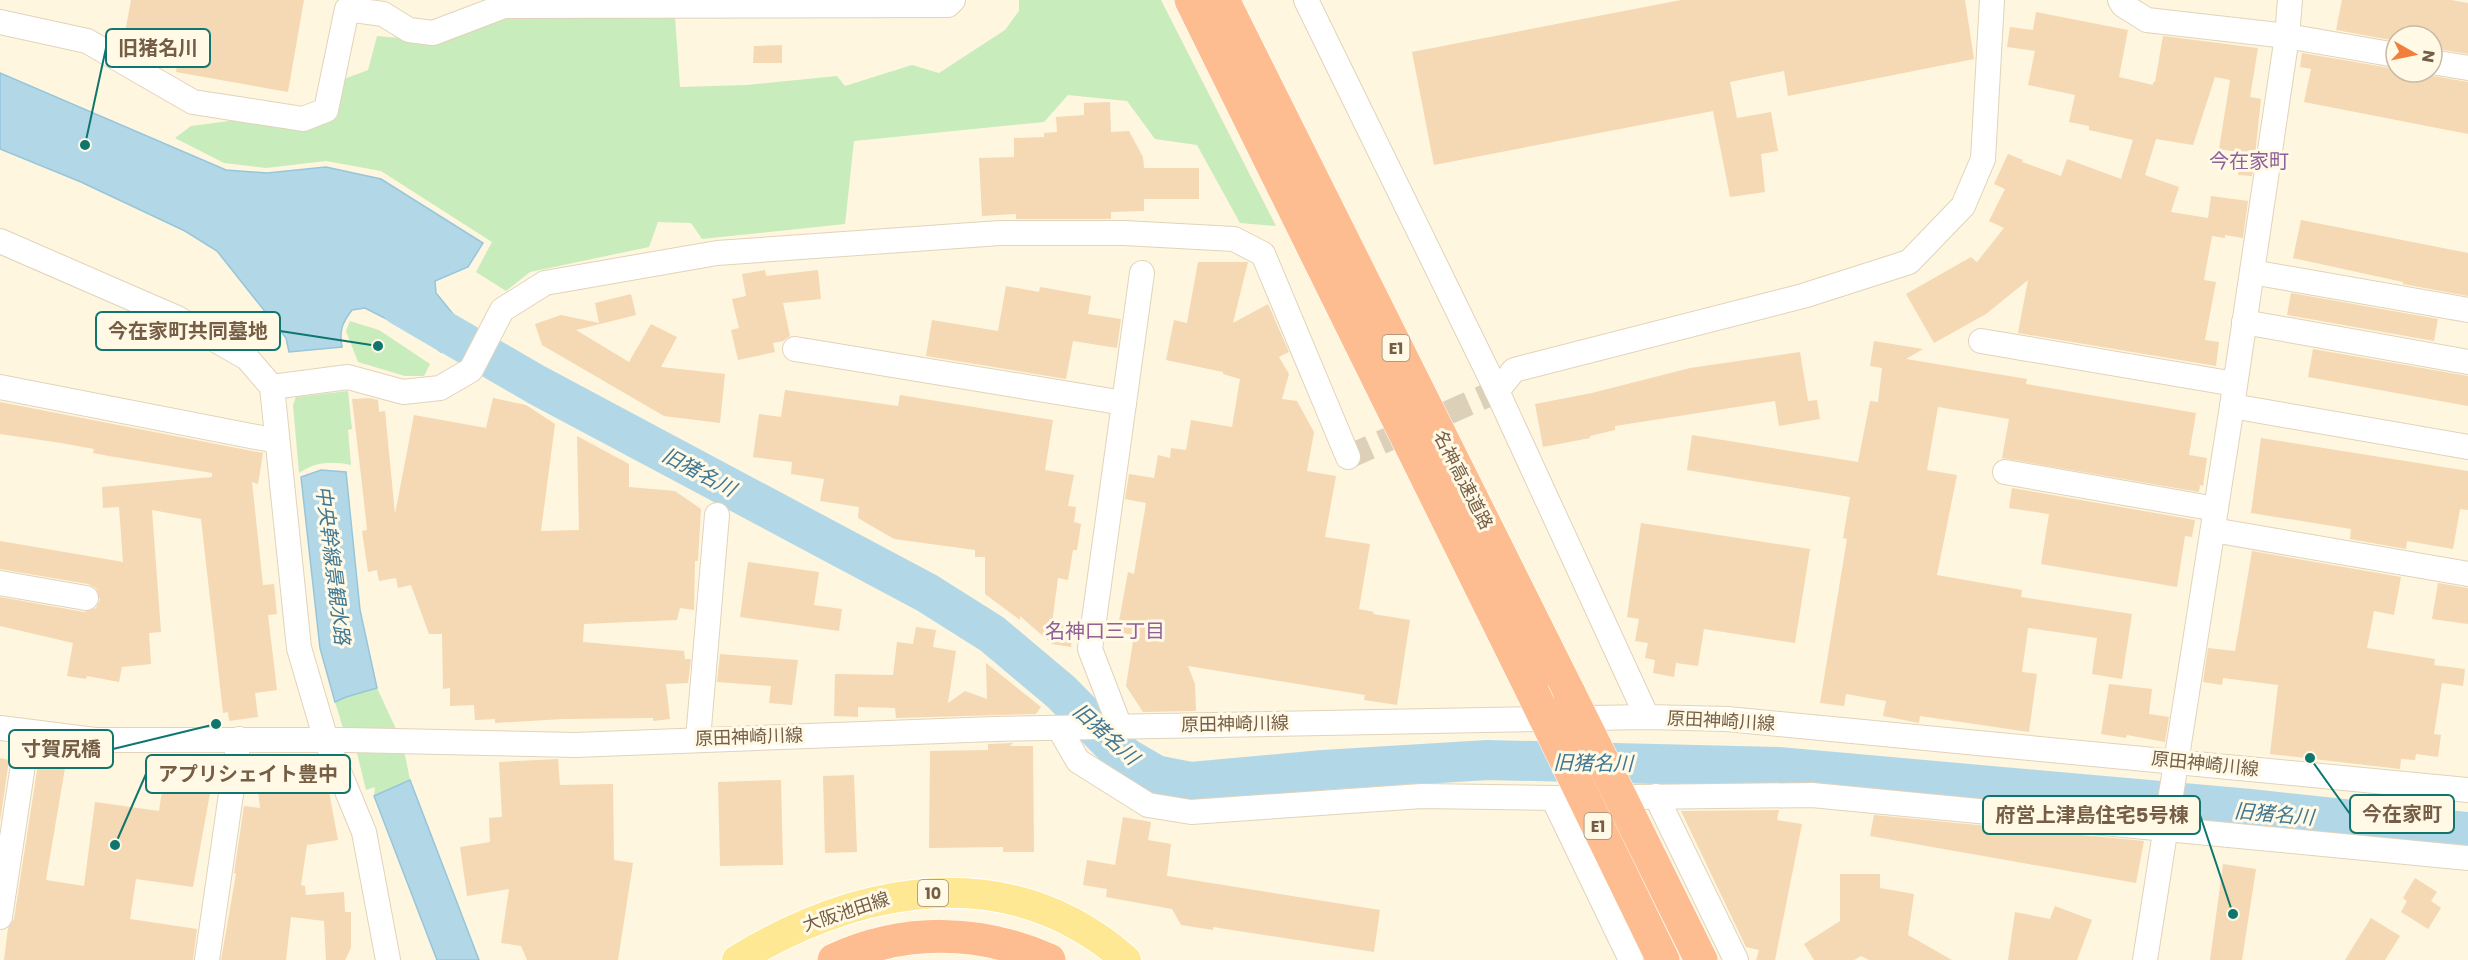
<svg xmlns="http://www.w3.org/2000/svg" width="2468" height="960" font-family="Poppins,'Noto Sans JP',sans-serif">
	<rect width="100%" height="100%" fill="#fef6de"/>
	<g fill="#c8ecbc">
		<polygon points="1019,0 1161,0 1276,226 1240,223 1197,145 1155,139 1127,101 1068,95 1044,122 854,141 845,224 702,239 691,223 658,222 649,247 530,272 506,291 476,272 492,242 381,171 326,161 266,168 224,163 175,138 191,126 237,120 307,130 337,118 344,79 368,70 377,36 434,41 512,14 675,17 680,87 747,85 837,76 845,86 912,65 939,73 1005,30 1019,11"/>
		<polygon points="350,321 379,330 430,364 424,376 405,376 358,362 346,331"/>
		<path d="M 348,391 L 352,429 L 348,430 L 351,465 C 332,461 315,462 299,473 L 293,405 L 296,397 Z"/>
		<polygon points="377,688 396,729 344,731 335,702 346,697"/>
		<polygon points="404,750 410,780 374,796 375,787 366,790 357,753"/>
	</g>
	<g fill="#b2d8e8" stroke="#97c5da" stroke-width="1.5">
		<path d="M 0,73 L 226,170 L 267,173 L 326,167 L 381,179 L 483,243 L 468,267 L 435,281 L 436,293 L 458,320 L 441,352 L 420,336 L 365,308 L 352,310 C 342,323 339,331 342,347 L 289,352 L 286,338 L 217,251 L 185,231 L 81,182 L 0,149 Z"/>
		<polygon points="321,470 346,472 360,610 377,688 346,697 335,702 320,648 301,477"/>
		<polygon points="410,780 479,960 437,960 374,796"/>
	</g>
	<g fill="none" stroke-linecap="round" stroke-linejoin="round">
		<polyline stroke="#b2d8e8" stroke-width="40" points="401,306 537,385 927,593 992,634 1061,692 1125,757 1156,775 1191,782 1323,770 1488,760 1778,767 2250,809 2468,832"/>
	</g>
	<g fill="#f5d8b4">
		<polygon points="131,0 304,0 288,92 176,72 180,48 124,38"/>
		<polygon points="1681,0 1965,0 1974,59 1788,96 1784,71 1730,82 1737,118 1771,112 1778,151 1761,154 1765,192 1730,197 1713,111 1434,165 1412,52"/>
		<polygon points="2342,0 2451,0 2468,3 2468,54 2432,48 2432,36 2396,36 2396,41 2336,30"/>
		<polygon points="2036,12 2128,30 2119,77 2153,85 2153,82 2155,82 2163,36 2258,48 2250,97 2261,99 2255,155 2219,149 2230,80 2215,77 2193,145 2156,139 2145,175 2179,187 2171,212 2208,218 2211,196 2248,201 2243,238 2225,235 2225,238 2212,236 2204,280 2216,282 2205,340 2219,342 2216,366 2018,333 2028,280 1986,314 1934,343 1906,294 1971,257 1977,262 2004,228 1989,221 2005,189 1994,184 2008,154 2023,160 2022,162 2061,176 2067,159 2121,179 2133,140 2089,130 2089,126 2069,122 2075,95 2028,85 2035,51 2007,47 2010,27 2033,30"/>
		<polygon points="782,45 782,63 753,63 754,46"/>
		<polygon points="2302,53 2396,69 2396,72 2410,72 2468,82 2468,134 2304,102 2311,69 2300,67"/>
		<polygon points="1110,102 1111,132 1129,131 1143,157 1144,168 1199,168 1199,199 1144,199 1144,211 1111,212 1111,219 1016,219 1016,214 982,216 979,158 1014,157 1014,138 1044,137 1044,133 1057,132 1056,117 1084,115 1084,103"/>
		<polygon points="2241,158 2254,160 2252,176 2238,175"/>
		<polygon points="2301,220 2468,253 2468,296 2403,284 2403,282 2293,258"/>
		<polygon points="1198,262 1248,262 1233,323 1268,304 1289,352 1279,357 1289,374 1282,399 1297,401 1314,432 1307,471 1336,476 1325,537 1370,544 1359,609 1374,612 1373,614 1410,620 1397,705 1364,700 1365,695 1188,666 1195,684 1196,711 1143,712 1126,686 1134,635 1117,632 1128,572 1134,574 1146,503 1125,499 1129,474 1154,478 1158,455 1170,458 1171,448 1186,450 1191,420 1232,427 1240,379 1223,374 1223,372 1166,360 1174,320 1187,323"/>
		<polygon points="765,270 766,276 818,270 821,299 783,303 790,336 783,341 773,343 775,352 738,360 731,330 739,328 732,299 746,296 742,274"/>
		<polygon points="1006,286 1039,292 1040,287 1091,296 1088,314 1121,319 1117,348 1073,341 1066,379 926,356 932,320 998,331"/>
		<polygon points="2291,293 2438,319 2434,341 2287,315"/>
		<polygon points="631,294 636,315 576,330 629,362 651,324 677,337 661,367 725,374 720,423 664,416 542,345 535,324 561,315 599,323 595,303"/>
		<polygon points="1874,341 1923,349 1906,359 2027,379 2026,384 2196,413 2189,455 2207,458 2203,486 2200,485 2199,492 2002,458 2009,419 1938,407 1927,470 1957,475 1937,575 2022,590 2021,597 2132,614 2122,679 2092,674 2097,638 2028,628 2022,672 2037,674 2029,732 1920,716 1919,723 1883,716 1886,701 1846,694 1844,706 1820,703 1847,539 1843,538 1850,497 1687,470 1692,435 1858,462 1870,401 1878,402 1882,368 1870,366"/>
		<polygon points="2313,349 2468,376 2468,406 2308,377"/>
		<polygon points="1800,352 1808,401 1817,400 1820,419 1779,426 1775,401 1615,426 1615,430 1590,436 1590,438 1543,447 1535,404 1592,393 1690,368"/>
		<polygon points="785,390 898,406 900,395 1053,420 1045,470 1074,475 1068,506 1076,507 1074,522 1081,524 1077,550 1073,550 1068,580 1058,578 1052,623 1073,626 1071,647 1052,644 1020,616 1020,620 985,594 985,557 975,557 975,550 894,539 858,518 859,507 820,501 824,479 791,474 792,462 753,457 759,414 781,417"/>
		<polygon points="370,398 378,400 379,412 385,411 395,514 414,415 486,428 493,398 526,405 555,424 541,531 579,530 577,436 629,464 629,487 675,491 701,509 698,561 695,561 694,610 680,608 677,620 584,624 583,642 684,651 685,659 691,659 688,683 666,684 670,719 653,721 653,718 563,719 495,723 495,719 475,720 474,705 450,706 450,688 443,689 442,634 429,634 411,585 398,588 396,578 379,581 377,570 368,572 362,531 367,530 362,484 352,399"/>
		<polygon points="0,402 263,453 258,484 252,482 263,585 274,584 277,614 268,615 277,690 255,693 258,717 229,721 228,712 223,713 201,519 152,510 161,632 149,633 151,664 122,667 119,682 87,676 86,679 67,676 73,643 0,626 0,597 84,612 96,608 100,600 96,588 88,584 0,569 0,541 123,562 119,507 103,508 102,487 212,477 212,473 109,456 93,453 94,449 61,443 0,434"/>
		<polygon points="2261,438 2468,471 2468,510 2460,509 2453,549 2407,541 2406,549 2350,539 2351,529 2251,513"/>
		<polygon points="2012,488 2195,520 2192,537 2185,536 2177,587 2041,564 2049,514 2009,508"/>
		<polygon points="1641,523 1810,549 1795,643 1704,629 1698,666 1676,663 1674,677 1653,673 1655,660 1645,658 1648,643 1635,641 1639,619 1627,617"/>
		<polygon points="2252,551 2401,577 2394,615 2374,611 2367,648 2435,659 2434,665 2465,669 2463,686 2442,683 2434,734 2441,735 2438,757 2416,754 2415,760 2401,759 2400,769 2270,754 2278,685 2223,678 2222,685 2203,682 2208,648 2235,651"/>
		<polygon points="748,562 819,572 814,605 842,609 839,631 740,617"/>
		<polygon points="2438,583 2468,588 2468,624 2432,619"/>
		<polygon points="916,627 936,630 933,647 956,651 948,703 965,691 987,699 986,663 1041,707 1036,714 896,718 895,708 858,707 858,717 834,716 835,674 893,675 897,642 913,644"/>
		<polygon points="720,654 798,660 792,705 769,703 771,686 717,682"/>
		<polygon points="2109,684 2152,689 2149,714 2169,717 2165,742 2127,735 2126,738 2101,734"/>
		<polygon points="1013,743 1010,746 1033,746 1034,852 1003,852 1003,847 929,848 930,751 988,750 988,744"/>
		<polygon points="0,758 9,760 0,822"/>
		<polygon points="558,759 560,785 613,784 614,860 633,863 618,960 527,960 521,946 501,943 509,889 467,896 460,847 490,842 489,818 502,817 499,762"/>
		<polygon points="287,760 287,763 319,760 327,781 338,840 307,845 301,885 305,886 306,895 344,892 345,912 351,912 351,948 345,960 326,960 324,921 291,917 286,960 221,960 236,874 234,873 244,806 260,808 255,764"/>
		<polygon points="38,764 65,768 46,880 84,886 95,802 159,811 164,778 204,786 203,792 210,793 193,887 136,879 130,919 197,929 193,960 4,960 8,928 14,919"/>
		<polygon points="854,775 857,852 825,853 823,776"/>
		<polygon points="781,780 783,865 720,866 718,782"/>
		<polygon points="1779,810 1777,820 1802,824 1775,960 1756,960 1759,950 1746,947 1681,811"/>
		<polygon points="1874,815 2144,841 2136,883 1870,836"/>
		<polygon points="1123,817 1151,822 1148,840 1171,844 1167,876 1380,910 1374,952 1213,927 1213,930 1181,925 1172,909 1106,897 1107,889 1083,885 1087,860 1115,865"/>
		<polygon points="2223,864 2256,869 2242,960 2210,960"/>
		<polygon points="1840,874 1880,874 1880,888 1914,894 1908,935 1952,960 1869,960 1861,956 1854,960 1814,960 1804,944 1840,921"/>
		<polygon points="2415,878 2437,892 2431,901 2441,908 2428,929 2401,912 2407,901 2403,898"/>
		<polygon points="2055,906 2092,920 2077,960 2008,960 2015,912 2050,919"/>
		<polygon points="2371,918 2400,936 2385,960 2345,960"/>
	</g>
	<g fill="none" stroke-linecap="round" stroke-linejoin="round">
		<polyline stroke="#dcd0b8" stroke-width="24" stroke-dasharray="24 12" stroke-linecap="butt" points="1348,457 1497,391"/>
		<defs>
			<g id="minor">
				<polyline points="1306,0 1497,391 1647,717"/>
				<polyline points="2120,0 2123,5 2147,20 2287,36 2396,55"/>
				<polyline points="0,22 87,41 193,102 303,119 326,110 347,9 383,14 409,30 433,33 504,6 948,5 953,0"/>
				<polyline points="2432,62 2468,68"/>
				<polyline points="0,241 177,318 247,358 272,387 299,648 326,740 364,832 388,960"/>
				<polyline points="2252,272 2468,310"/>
				<polyline points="2244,322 2468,362"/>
				<polyline points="1981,341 2235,384"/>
				<polyline points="795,349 1124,403"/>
				<polyline points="0,387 277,441"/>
				<polyline points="272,387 348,377 403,392 440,388 471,370 502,310 545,283 717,253 1000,233 1124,233 1234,239 1263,254 1348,457"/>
				<polyline points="1497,391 1514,370 1803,296 1909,262 1963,206 1983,159 1992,0"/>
				<polyline points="2232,406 2468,447"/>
				<polyline points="2005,472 2216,509"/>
				<polyline points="2213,530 2468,574"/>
				<polyline points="0,583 86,598"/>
				<polyline points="1120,727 1090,649 1142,273"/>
				<polyline points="0,728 95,740 348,740 575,745 994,729 1647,717 1727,719 2468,790"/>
				<polyline points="1059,728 1078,761 1148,805 1191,812 1422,796 1553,798 1812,795 2468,858"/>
				<polyline points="698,739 717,515"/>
				<polyline points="1656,796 1736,960"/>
				<polyline points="1553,798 1631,960"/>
				<polyline points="0,917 28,732"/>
				<polyline points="207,960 239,739"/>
				<polyline points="2145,960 2232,406 2287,36 2290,0"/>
			</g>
			<path id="major" d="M 737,960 C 860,885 1009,857 1126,960"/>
			<g id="highway">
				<polyline points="1191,0 1533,693"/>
				<polyline points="1223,0 1570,695"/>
				<path d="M 834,960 C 904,928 979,929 1049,960"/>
			</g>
		</defs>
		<use href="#minor" stroke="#e2d3ba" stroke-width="26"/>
		<use href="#major" stroke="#fff" stroke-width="32"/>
		<use href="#highway" stroke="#fff" stroke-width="34"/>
		<use href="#minor" stroke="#fff" stroke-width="24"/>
		<use href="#major" stroke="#ffe894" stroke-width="30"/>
		<use href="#highway" stroke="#fdbd90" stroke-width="33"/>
		<defs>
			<g id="highway-bridge">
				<polyline points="1533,693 1663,960"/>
				<polyline points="1570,695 1701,960"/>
			</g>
		</defs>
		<use href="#highway-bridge" stroke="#fff" stroke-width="34" stroke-linecap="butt"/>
		<use href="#highway-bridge" stroke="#fdbd90" stroke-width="33"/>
	</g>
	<g text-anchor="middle" stroke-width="6" stroke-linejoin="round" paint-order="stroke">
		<g fill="#fff9e6" stroke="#9e8c75" stroke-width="1.5">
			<rect x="1382.5" y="335" width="27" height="26" rx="4.5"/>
			<rect x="1584.5" y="813" width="27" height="26" rx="4.5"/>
			<rect x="918" y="880" width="30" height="26" rx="4.5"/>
		</g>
		<g font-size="16" font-weight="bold" fill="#755e45">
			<text x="1396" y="354">E1</text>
			<text x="1598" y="832">E1</text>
			<text x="933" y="899">10</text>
		</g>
		<g font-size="18" fill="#755e45" stroke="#fff9e6">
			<text transform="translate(1463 480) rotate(63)" y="6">名神高速道路</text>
			<text transform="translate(1721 721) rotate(3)" y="6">原田神崎川線</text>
			<text transform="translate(1235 724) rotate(-1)" y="6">原田神崎川線</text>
			<text transform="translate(749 737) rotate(-2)" y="6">原田神崎川線</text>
			<text transform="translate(2205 764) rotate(6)" y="6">原田神崎川線</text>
			<text transform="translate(846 912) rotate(-18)" y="6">大阪池田線</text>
		</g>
		<g font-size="20" fill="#8f6099" stroke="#fff9e6">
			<text x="2249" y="168">今在家町</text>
			<text x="1105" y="638">名神口三丁目</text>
		</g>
		<g font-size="20" font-style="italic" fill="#407792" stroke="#fff9e6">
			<text transform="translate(699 472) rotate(28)" y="7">旧猪名川</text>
			<text transform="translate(333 565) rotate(83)" y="7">中央幹線景観水路</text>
			<text transform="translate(1106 734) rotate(42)" y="7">旧猪名川</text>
			<text transform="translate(1593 763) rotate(1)" y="7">旧猪名川</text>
			<text transform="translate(2274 814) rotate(5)" y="7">旧猪名川</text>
		</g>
	</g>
	<path fill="none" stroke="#0f766e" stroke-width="2" d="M85 145L106 48M378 346L280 331M216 724L113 749M115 845L146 774M2310 758L2350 814M2233 914L2200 815"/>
	<g fill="#0f766e" stroke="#fff9e6" stroke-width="2">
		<circle cx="85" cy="145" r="6"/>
		<circle cx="378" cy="346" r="6"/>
		<circle cx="216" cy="724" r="6"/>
		<circle cx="115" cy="845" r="6"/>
		<circle cx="2310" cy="758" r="6"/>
		<circle cx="2233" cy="914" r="6"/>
	</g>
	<g fill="#fff9e6" stroke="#0f766e" stroke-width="2">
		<rect x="106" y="29" width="104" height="38" rx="6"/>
		<rect x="96" y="312" width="184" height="38" rx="6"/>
		<rect x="9" y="730" width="104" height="38" rx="6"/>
		<rect x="146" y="755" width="204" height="38" rx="6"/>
		<rect x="2350" y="795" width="104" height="38" rx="6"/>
		<rect x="1983" y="796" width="217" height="38" rx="6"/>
	</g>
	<g font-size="20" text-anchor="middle" font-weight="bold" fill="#755e45">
		<text x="158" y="55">旧猪名川</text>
		<text x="188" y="338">今在家町共同墓地</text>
		<text x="61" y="756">寸賀尻橋</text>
		<text x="248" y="781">アプリシェイト豊中</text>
		<text x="2402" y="821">今在家町</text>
		<text x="2092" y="822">府営上津島住宅5号棟</text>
	</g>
	<g transform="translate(2414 54) rotate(99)"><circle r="28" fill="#fff9e6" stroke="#c8bba6" stroke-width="1.5"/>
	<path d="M0-4.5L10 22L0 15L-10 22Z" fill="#f17f3a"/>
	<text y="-9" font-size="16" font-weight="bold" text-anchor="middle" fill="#755e45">N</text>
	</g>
</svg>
